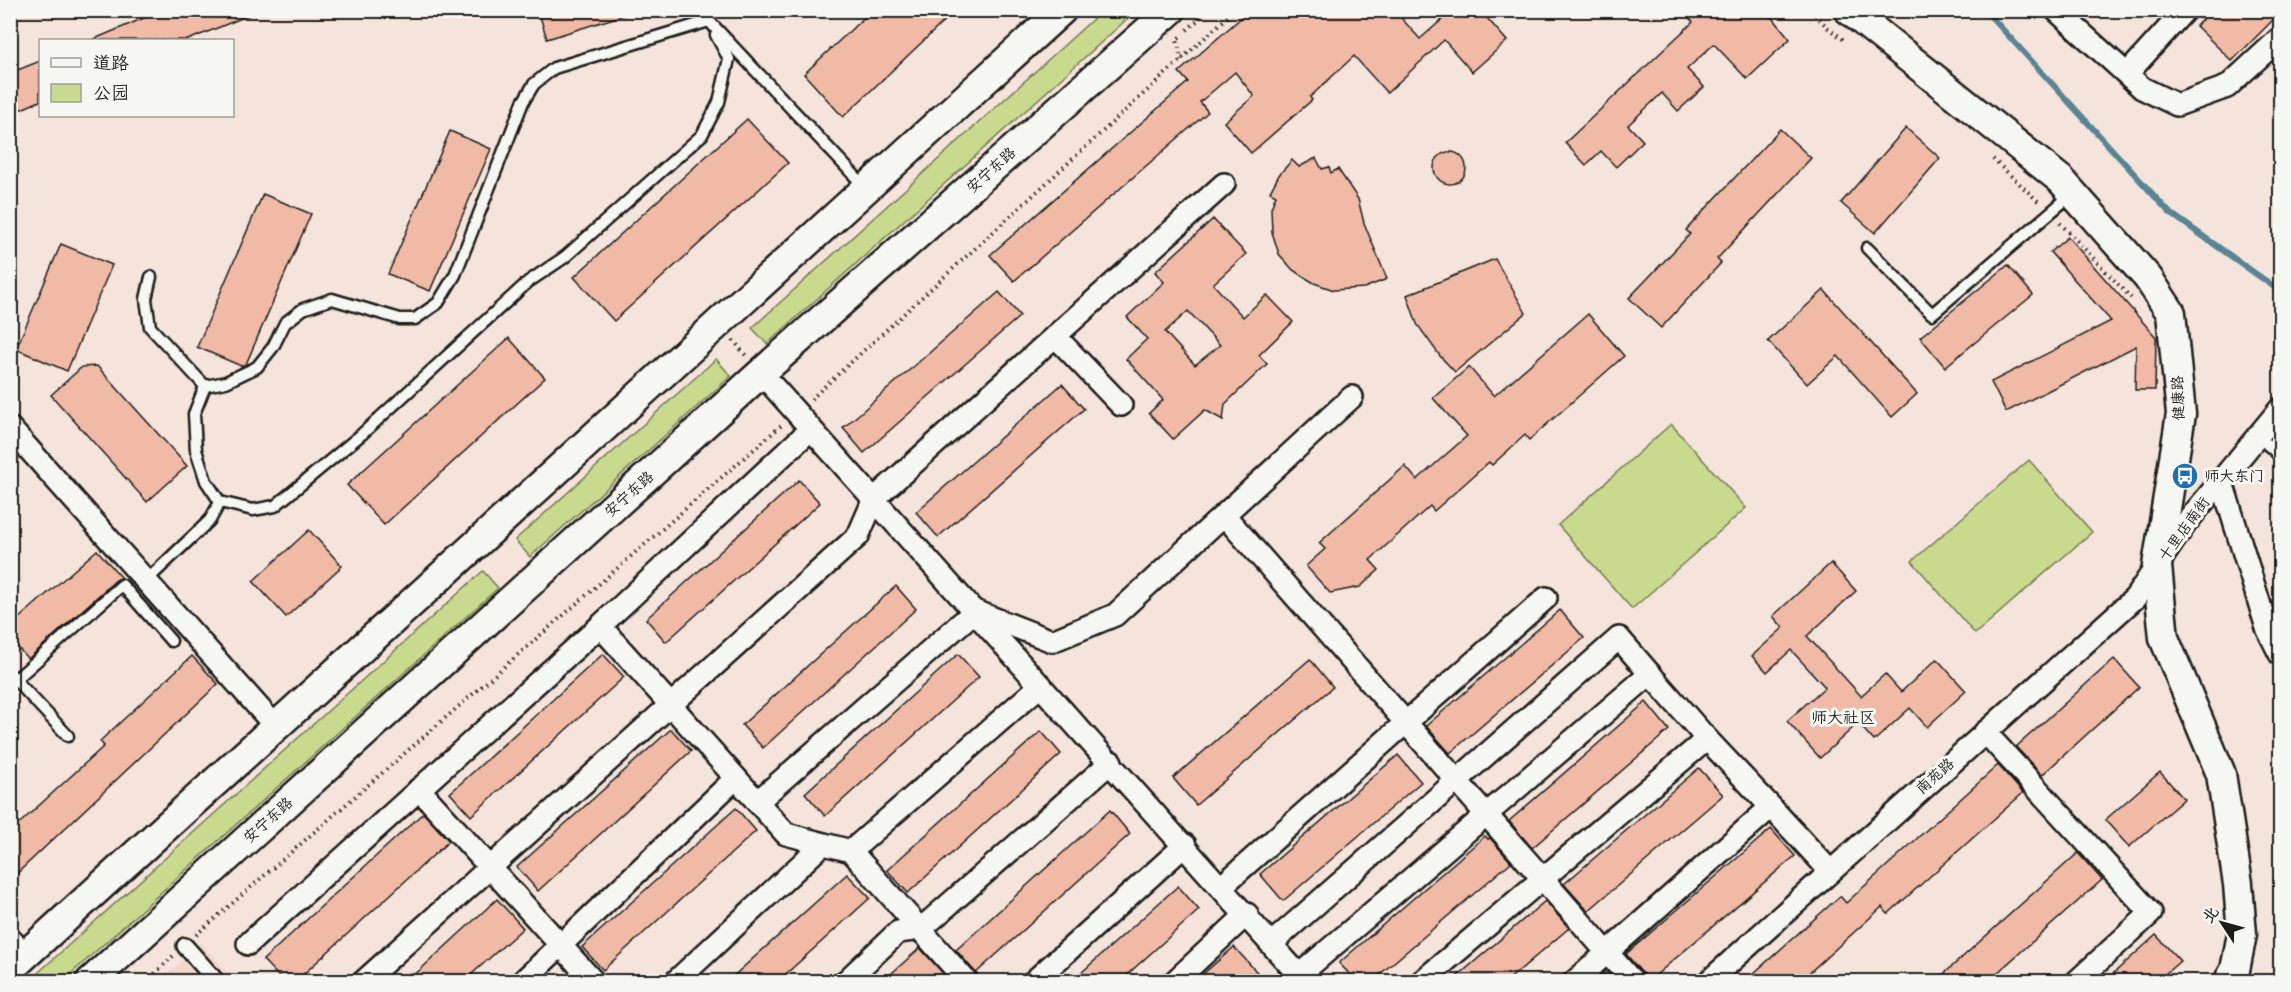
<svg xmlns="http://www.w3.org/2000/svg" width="2291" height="992" font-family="'Shantell Sans','LXGW WenKai TC',sans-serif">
	<rect width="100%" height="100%" fill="#f4e4db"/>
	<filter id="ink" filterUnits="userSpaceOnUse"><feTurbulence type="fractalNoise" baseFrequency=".0167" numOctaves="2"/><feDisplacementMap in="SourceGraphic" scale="12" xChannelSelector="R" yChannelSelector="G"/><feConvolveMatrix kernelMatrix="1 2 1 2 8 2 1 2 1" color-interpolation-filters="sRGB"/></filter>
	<g filter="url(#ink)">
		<polygon fill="#f3d7cb" points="201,943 235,981 159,982"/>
		<g fill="#c9da8e" stroke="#727b55" stroke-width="1.5">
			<polygon points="1103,10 1136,11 767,344 752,328"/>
			<polygon points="716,359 731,376 530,557 515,540"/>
			<polygon points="1671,424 1746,508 1632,609 1558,525"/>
			<polygon points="2029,460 2092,532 1975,634 1912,561"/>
			<polygon points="483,571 498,588 63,981 29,981"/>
		</g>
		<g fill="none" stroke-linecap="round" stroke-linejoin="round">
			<polyline stroke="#598493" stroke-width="6" points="1985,10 2169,212 2280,291"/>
		</g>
		<g fill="#f1baa6" stroke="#1c1c1c" stroke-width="1.5" fill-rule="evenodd">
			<polygon points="163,10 259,10 259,11 188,40 92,40"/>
			<polygon points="538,10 626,10 627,14 547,39"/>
			<polygon points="872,10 956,10 843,117 804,74"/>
			<polygon points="1250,10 1394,10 1420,39 1453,10 1480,10 1507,41 1472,72 1444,40 1387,93 1354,56 1310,97 1312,100 1251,153 1224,122 1254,96 1235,72 1200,102 1208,112 1014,281 990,255 1188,82 1179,72"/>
			<polygon points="1682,10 1752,10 1773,18 1790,39 1747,79 1714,44 1687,69 1704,87 1678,111 1662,93 1628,125 1643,141 1616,167 1601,151 1586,165 1565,143 1693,22"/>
			<polygon points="2211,10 2280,10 2280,13 2232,61 2196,26"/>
			<polygon points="40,61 40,101 10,114 10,73"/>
			<polygon points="747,119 788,163 614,321 574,277"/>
			<polygon points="1906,128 1940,158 1875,233 1841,203"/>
			<polygon points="1780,129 1811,158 1717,259 1721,263 1661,328 1629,298 1690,234 1686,230"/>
			<polygon points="450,131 491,149 430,291 388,274"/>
			<circle cx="1450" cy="168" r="16"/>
			<polygon points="1316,158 1322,169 1329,167 1331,173 1338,169 1358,199 1364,223 1387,279 1364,288 1334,290 1314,283 1293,270 1279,254 1272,232 1271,208 1276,195 1270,192 1279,175 1292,160 1299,167"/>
			<polygon points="263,194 311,214 246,364 241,366 197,347"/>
			<path d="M 1213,219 L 1246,254 L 1213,284 L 1243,317 L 1267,295 L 1293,322 L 1259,355 L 1267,364 L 1225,404 L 1223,420 L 1205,410 L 1173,439 L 1149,413 L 1163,400 L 1126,359 L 1147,339 L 1127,317 L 1164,282 L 1155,272 ZM 1188,311 L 1220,345 L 1195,365 L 1165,332 Z"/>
			<polygon points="2068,237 2156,337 2155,390 2135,390 2136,346 2006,412 1991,382 2111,321 2050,252"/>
			<polygon points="61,244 112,265 67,371 16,349"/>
			<polygon points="1495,259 1526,313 1455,372 1440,356 1417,324 1407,295"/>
			<polygon points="2008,265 2033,295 1945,367 1920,337"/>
			<polygon points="1824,290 1917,394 1892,417 1838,356 1807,384 1768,341"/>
			<polygon points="999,292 1020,316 864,453 843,428"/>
			<polygon points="1588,314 1624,356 1529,440 1525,435 1492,465 1489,462 1434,511 1430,506 1370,560 1379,570 1360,587 1330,593 1306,566 1325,549 1319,543 1405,466 1417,480 1467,436 1433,398 1469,367 1494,396"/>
			<polygon points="509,338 545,378 384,525 347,485"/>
			<polygon points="97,366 187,466 147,502 51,395 82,367"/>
			<polygon points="1062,384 1084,409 938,537 916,512"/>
			<polygon points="799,480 820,503 666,642 646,619"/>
			<polygon points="309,530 342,566 286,617 253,581"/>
			<polygon points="97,550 122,578 117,579 28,659 10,639 10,626"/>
			<polygon points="1831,563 1856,591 1807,636 1861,696 1885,674 1901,692 1937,659 1966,691 1927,727 1910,708 1874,741 1858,723 1820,758 1787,721 1825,687 1791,650 1767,672 1752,656 1783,628 1773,616"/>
			<polygon points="896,586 916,609 763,748 742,725"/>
			<polygon points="1560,610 1584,638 1450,753 1426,726"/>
			<polygon points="603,654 624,677 471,816 450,793"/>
			<polygon points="958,654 979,677 825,816 805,793"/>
			<polygon points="192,656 218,684 10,880 10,832 104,746 100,741"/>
			<polygon points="1310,659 1333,687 1196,805 1173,778"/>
			<polygon points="2114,659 2139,687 2042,775 2016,747"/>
			<polygon points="1646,702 1669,730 1532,848 1509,821"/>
			<polygon points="671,729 691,751 538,891 517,867"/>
			<polygon points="1041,731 1061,754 908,893 887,870"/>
			<polygon points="1398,755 1421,782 1283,901 1260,874"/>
			<polygon points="1998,765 2023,793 1888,914 1882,907 1800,981 1745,981 1840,896 1846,903"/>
			<polygon points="1699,768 1723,795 1588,911 1564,884"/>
			<polygon points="2160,772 2184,799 2129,847 2105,820"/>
			<polygon points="736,808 756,831 603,970 582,947"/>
			<polygon points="1110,810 1130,834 976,973 956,950"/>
			<polygon points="423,813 449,841 296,981 283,981 263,960"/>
			<polygon points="1771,829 1795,856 1649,981 1645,981 1643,974 1626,954"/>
			<polygon points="1485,836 1488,839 1490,838 1511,862 1372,981 1356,981 1339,963"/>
			<polygon points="2078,853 2102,880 1988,981 1936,981"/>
			<polygon points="847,874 870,898 778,981 728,981"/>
			<polygon points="1178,886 1199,910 1120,981 1072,981"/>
			<polygon points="497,899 523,928 464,981 408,981"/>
			<polygon points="1545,901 1569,928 1507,981 1452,981"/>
			<polygon points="2156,935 2180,961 2157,981 2105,981"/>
			<polygon points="1234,947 1265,981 1195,981"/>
			<polygon points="920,948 950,981 883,981"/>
			<polygon points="1607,972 1616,981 1596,981"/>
		</g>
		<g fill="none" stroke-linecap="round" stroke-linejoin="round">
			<defs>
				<g id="service">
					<polyline points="1867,248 1932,314 2072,194"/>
					<polyline points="151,277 146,299 150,327 205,386"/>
					<polyline points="205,386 226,382 257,367 273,347 285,323 303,309 332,299 400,319 415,319 438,303 455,275 523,102 534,84 554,68 709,21 867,189"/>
					<polyline points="205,386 194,414 196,450 206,481 220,502 253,510 275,506 362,434 528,282 565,257 702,135 719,102 729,59 716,35"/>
					<polyline points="2258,436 2280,456"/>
					<polyline points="146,581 210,520 220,502"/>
					<polyline points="11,675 68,736"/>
					<polyline points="15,680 122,585 171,641"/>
				</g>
				<polyline id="pedestrian" points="185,946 217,982"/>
				<g id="minor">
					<polyline points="2056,10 2142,88 2177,105 2227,87 2280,38"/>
					<polyline points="2127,74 2185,10"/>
					<polyline points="1055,336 1121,405"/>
					<polyline points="761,373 1305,982"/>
					<polyline points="10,428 276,727"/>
					<polyline points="811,429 600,626 786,834 851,851 967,982"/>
					<polyline points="2221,479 2267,628 2280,654"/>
					<polyline points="1224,515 1633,982"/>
					<polyline points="1985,732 2151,913 2076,982"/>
					<polyline points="419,789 594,982"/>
					<polyline points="757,802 975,611 1052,641 1115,615 1352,397"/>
					<polyline points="1771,807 1830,871"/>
					<polyline points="851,851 1041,685"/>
					<polyline points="1222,886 1546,598"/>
					<polyline points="10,939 26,955"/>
					<polyline points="1272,943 1619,638 1650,674 1291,982"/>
					<polyline points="248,944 600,626"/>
					<polyline points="363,982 858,536 874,499 1224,184"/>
					<polyline points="522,982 736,778"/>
					<polyline points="675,982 823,844"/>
					<polyline points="845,982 898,932 921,929 1111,762"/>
					<polyline points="1033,982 1185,845"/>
					<polyline points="1174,982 1247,914"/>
					<polyline points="1421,982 1707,739 1650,674"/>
					<polyline points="1574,982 1771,807 1707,739"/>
					<polyline points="1708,982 2135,598 2186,523 2280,409"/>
				</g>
				<g id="secondary">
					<polyline points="1849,10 2061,180 2148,278 2171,313 2181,414 2157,566 2164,638 2221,774 2238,884 2242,934 2235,970 2228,982"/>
					<polyline points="10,969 1062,10"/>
					<polyline points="90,982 761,373 1171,10"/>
				</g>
			</defs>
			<use href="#service" stroke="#1c1c1c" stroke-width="15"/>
			<use href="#pedestrian" stroke="#1c1c1c" stroke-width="20"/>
			<use href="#minor" stroke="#1c1c1c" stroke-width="26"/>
			<use href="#secondary" stroke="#1c1c1c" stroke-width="33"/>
			<g stroke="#1c1c1c" stroke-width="4" stroke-dasharray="1.5 4.5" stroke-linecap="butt">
				<polyline points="1811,10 1827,27 1844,40"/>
				<polyline points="1187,30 1209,10"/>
				<polyline points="1180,37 1177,39 1181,60"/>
				<polyline points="1993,159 2040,203"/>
				<polyline points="2060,223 2131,298"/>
				<polyline points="733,340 747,357"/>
				<polyline points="811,399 1235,10"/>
				<polyline points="196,935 783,424"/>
				<polyline points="146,982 173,956"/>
			</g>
			<use href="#service" stroke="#f6f6f2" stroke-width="10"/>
			<use href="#pedestrian" stroke="#f6f6f2" stroke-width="15"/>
			<use href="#minor" stroke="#f6f6f2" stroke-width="21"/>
			<use href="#secondary" stroke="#f6f6f2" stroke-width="28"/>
		</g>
	</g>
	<defs>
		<symbol id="bus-disc" viewBox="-11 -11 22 22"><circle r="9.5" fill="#1f6fb2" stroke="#f6f6f2"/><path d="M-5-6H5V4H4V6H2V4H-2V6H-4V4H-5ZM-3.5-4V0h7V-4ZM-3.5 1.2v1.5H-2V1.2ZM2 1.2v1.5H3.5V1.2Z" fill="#fff"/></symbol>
	</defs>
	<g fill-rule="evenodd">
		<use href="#bus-disc" x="2170" y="461" width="30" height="30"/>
	</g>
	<g text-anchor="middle" stroke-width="6" stroke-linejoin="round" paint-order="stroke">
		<g font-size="15" fill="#1c1c1c" stroke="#f6f6f2">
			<text transform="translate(991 170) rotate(-42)" y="5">安宁东路</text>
			<text transform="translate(2178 398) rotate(-92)" y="5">健康路</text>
			<text transform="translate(629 494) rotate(-42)" y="5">安宁东路</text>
			<text transform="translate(2184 529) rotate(-54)" y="5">十里店南街</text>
			<text transform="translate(1935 776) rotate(-42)" y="5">南苑路</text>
			<text transform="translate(268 820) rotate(-42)" y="5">安宁东路</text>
		</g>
		<g font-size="15" fill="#1c1c1c" stroke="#f6f6f2" text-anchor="start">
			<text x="2204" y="481">师大东门</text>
		</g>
		<g font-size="16" fill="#1c1c1c" stroke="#f6f6f2">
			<text x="1843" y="723">师大社区</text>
		</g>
	</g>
	<rect width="2291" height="992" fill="none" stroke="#f6f6f2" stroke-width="36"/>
	<rect x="18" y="18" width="2255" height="956" fill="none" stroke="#1c1c1c" stroke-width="2" filter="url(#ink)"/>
	<rect x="39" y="39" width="195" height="78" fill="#f6f6f2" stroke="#9f9f9c" stroke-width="1.5"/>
	<rect x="51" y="58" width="30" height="9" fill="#f6f6f2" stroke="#9f9f9c" stroke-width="1.5"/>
	<text x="93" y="69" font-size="18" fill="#1c1c1c">道路</text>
	<rect x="51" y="84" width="30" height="18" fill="#c9da8e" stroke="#9f9f9c" stroke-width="1.5"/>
	<text x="93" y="99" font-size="18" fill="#1c1c1c">公园</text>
	<g transform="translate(2222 923) rotate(306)" stroke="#f6f6f2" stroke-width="4.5" paint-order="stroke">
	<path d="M0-4.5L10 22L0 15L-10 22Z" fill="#1c1c1c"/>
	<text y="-9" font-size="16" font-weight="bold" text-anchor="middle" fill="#1c1c1c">北</text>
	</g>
</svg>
